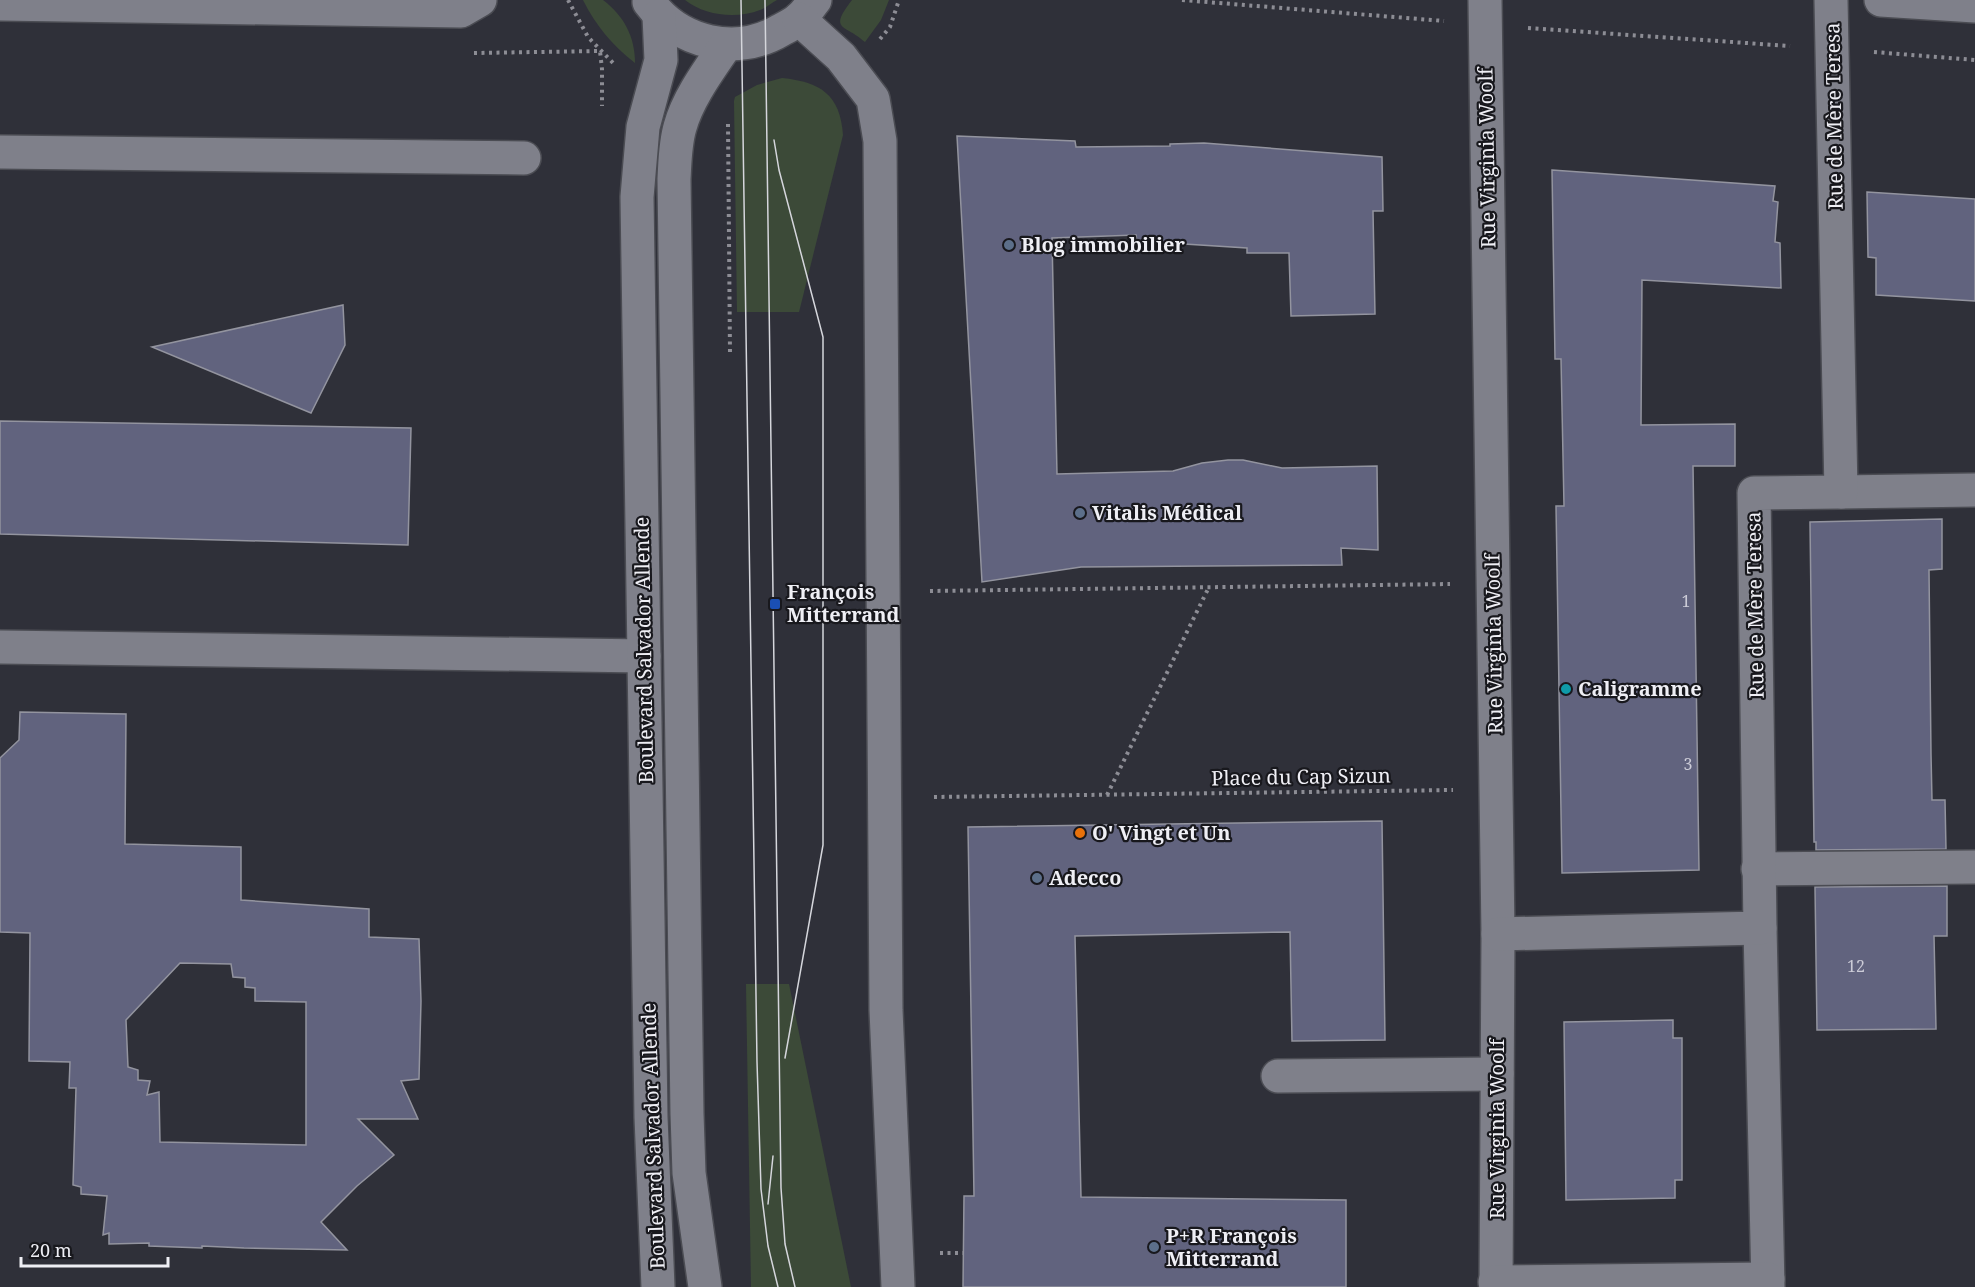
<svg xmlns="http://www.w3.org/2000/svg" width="1975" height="1287" font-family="'Noto Serif',serif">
	<rect width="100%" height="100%" fill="#2f3039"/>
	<g fill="#3c4a38">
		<path d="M 583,0 L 603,0 C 624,16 635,37 635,63 C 612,45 596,26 583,0 Z"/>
		<path d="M 685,0 L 777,0 C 771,3 766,8 760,10 C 737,19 705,16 685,0 Z"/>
		<path d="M 852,0 L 889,0 L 881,20 L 865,42 C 845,24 828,31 852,0 Z"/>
		<path d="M 782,78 C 820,82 840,94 843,135 L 799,312 L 737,312 L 734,101 L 735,97 L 757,85 Z"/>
		<polygon points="746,984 789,984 851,1287 751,1287"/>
	</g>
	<g fill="#61637e" stroke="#93949f" stroke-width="1.5" fill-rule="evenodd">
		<polygon points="957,136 1075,141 1076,147 1170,146 1170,144 1204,143 1382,157 1383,211 1373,211 1375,314 1291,316 1289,253 1247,253 1247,248 1137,241 1136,235 1052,238 1057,474 1173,471 1202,463 1228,460 1243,460 1282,468 1377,466 1378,550 1341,548 1342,565 1081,567 982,582"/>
		<polygon points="1552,170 1775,186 1773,201 1778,202 1775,242 1780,243 1781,288 1642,280 1641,425 1735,424 1735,466 1693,466 1699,870 1562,873 1556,506 1564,506 1561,359 1555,359"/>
		<polygon points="1867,192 1975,199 1975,301 1876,295 1876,258 1868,257"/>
		<polygon points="343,305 345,345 311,413 152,347"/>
		<polygon points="0,421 411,428 408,545 0,534"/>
		<polygon points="1942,519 1942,569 1929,570 1931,754 1932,800 1945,800 1946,849 1816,850 1816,842 1814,842 1810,522"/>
		<path d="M 20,712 L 126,714 L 125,844 L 241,847 L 241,900 L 369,909 L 369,937 L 419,939 L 421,1001 L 419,1079 L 401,1081 L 418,1119 L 358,1119 L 394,1155 L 357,1186 L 321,1222 L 347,1250 L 244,1248 L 202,1246 L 202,1248 L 149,1246 L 149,1243 L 109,1244 L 109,1233 L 103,1235 L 107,1196 L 81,1194 L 81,1187 L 73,1185 L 76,1088 L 69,1088 L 70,1062 L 29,1061 L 30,933 L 0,932 L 0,758 L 19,740 ZM 180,963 L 231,964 L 233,977 L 245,978 L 245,987 L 255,988 L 255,1001 L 306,1002 L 306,1145 L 160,1142 L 159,1092 L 147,1095 L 150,1081 L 138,1080 L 138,1070 L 128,1067 L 126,1020 Z"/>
		<polygon points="1382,821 1385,1040 1292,1041 1290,932 1075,936 1081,1197 1346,1200 1346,1287 963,1287 964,1196 974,1196 968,827"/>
		<polygon points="1947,886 1947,936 1934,936 1936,1029 1817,1030 1815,887"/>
		<polygon points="1673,1020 1673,1038 1682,1038 1682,1180 1675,1180 1675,1198 1566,1200 1564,1022"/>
	</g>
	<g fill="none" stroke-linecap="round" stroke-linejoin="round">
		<defs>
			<g id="minor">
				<polyline points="1485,0 1498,934 1496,1287"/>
				<polyline points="1881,0 1975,6"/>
				<path d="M 649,2 C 679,43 736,57 781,30 C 787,27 795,23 800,18 C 806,13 810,6 815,0"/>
				<polyline points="0,4 461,11 480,0"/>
				<polyline points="799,19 841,57 873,99 880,141 886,1010 898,1287"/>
				<polyline points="0,152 524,158"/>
				<polyline points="1841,492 1975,490"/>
				<polyline points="0,647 644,656"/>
				<polyline points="1758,869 1975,867"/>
				<polyline points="1760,928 1768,1287"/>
				<polyline points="1498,934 1760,928 1754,493 1841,492 1831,0"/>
				<polyline points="1278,1076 1497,1074"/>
				<polyline points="1495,1282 1768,1279"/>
				<polyline points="658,1287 651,1117 637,197 643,127 661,60 659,16"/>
				<path d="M 705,1287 L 689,1173 L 687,1114 L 674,179 C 675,162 675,144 680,127 C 688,98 709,70 726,45"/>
			</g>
		</defs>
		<use href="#minor" stroke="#4b4c53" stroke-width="36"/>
		<g stroke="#8d8d95" stroke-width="4" stroke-dasharray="3 4.5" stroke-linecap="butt">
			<polyline points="568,0 588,37 614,64"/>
			<polyline points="1182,0 1444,21"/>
			<polyline points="1528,28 1790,46"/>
			<polyline points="880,39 890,27 899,0"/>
			<polyline points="1874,52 1975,60"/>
			<polyline points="474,53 600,51 602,69 602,106"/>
			<polyline points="728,124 730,353"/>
			<polyline points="930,591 1450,584"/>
			<polyline points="1107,795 1209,587"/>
			<polyline points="934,797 1453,790"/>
			<polyline points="940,1253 963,1253"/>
		</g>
		<use href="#minor" stroke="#7f808a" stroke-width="33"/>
		<g stroke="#d5d6dc" stroke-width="1.5">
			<polyline points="741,0 757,1062 761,1189 768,1246 778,1287"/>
			<polyline points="765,0 781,1188 785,1244 795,1287"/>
			<polyline points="774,140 779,170 823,337 823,845 785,1058"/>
			<polyline points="768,1204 773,1156"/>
		</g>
	</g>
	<g fill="#5c6f8a" stroke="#18181d" stroke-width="2">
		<circle cx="1009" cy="245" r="6"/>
		<circle cx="1080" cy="513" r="6"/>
		<circle cx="1037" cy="878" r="6"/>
		<circle cx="1154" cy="1247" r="6"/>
	</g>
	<rect fill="#1a4fb4" stroke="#18181d" stroke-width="2" x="769" y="598" width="12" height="12" rx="3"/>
	<circle fill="#0f9aa8" stroke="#18181d" stroke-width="2" cx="1566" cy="689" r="6"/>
	<circle fill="#e8710a" stroke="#18181d" stroke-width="2" cx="1080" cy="833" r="6"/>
	<g text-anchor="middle" stroke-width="4.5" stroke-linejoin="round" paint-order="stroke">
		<g font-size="16" fill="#ccccd7">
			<text x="1686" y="607">1</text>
			<text x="1688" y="770">3</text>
			<text x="1856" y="972">12</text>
		</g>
		<g font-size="20" fill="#efeff5" stroke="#18181d">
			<text transform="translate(1834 116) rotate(-91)" y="7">Rue de Mère Teresa</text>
			<text transform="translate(1487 158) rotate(-91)" y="7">Rue Virginia Woolf</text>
			<text transform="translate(1755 605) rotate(-91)" y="7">Rue de Mère Teresa</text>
			<text transform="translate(1494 644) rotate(-91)" y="7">Rue Virginia Woolf</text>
			<text transform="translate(644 650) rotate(-91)" y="7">Boulevard Salvador Allende</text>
			<text transform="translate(1301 777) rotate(-1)" y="7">Place du Cap Sizun</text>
			<text transform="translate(1497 1129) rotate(-90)" y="7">Rue Virginia Woolf</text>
			<text transform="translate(653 1136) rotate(-92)" y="7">Boulevard Salvador Allende</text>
		</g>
		<g font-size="20" font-weight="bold" fill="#efeff5" stroke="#18181d" text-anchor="start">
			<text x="1021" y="252">Blog immobilier</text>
			<text x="1092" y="520">Vitalis Médical</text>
			<text x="787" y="599">François<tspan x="787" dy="23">Mitterrand</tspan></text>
			<text x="1578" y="696">Caligramme</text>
			<text x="1092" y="840">O' Vingt et Un</text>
			<text x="1049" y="885">Adecco</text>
			<text x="1166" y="1243">P+R François<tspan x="1166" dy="23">Mitterrand</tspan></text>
		</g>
	</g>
	<path d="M21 1257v9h147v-9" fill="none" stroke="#efeff5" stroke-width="3"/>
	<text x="30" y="1257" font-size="18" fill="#efeff5" stroke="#18181d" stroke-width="4.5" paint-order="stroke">20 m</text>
</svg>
